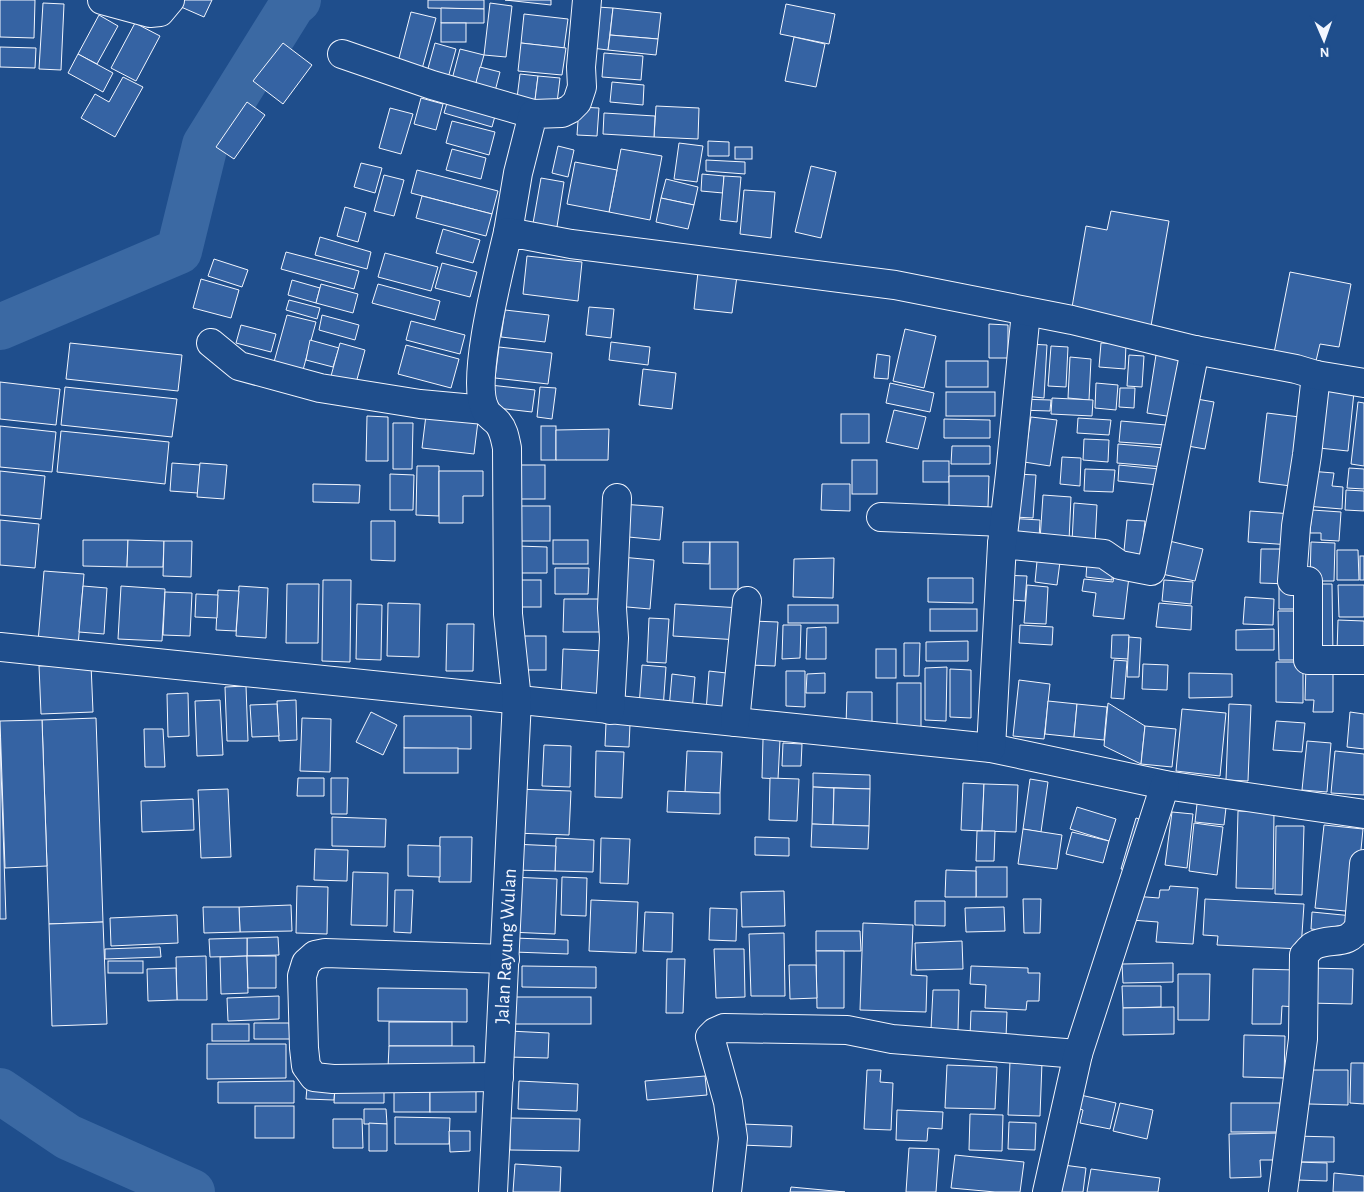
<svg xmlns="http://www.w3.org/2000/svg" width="1364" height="1192" font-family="'Alegreya Sans',sans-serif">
	<rect width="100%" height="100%" fill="#1f4e8c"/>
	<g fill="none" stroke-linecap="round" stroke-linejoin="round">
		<g stroke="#3b69a3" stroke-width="46">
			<polyline points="0,327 179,251 205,145 292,5 298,0"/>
			<polyline points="0,1091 68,1137 192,1192"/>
		</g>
	</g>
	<g fill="#3563a3" stroke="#f2f6ff">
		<polygon points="0,0 35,0 34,38 0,37"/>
		<polygon points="173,0 212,0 204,17 172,3"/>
		<polygon points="428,0 484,0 484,9 428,8"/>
		<polygon points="505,0 551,0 551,5"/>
		<polygon points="43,3 64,4 61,70 39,69"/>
		<polygon points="490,3 512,6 506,57 484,55"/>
		<polygon points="786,4 835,14 829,44 780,34"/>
		<polygon points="597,7 613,8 608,50 592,48"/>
		<polygon points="441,8 484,9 484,23 441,23"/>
		<polygon points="613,8 661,13 658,39 610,35"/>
		<polygon points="411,12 436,18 422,69 398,62"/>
		<polygon points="524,14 568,19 564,48 521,43"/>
		<polygon points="99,15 118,26 97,64 78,54"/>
		<polygon points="135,23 160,36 136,81 111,68"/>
		<rect x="441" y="23" width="25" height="19"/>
		<polygon points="610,35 658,39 656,55 608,50"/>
		<polygon points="794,37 825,44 816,87 785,81"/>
		<polygon points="283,43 312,65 283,104 253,81"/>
		<polygon points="435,43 456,49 448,78 427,72"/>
		<polygon points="521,43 566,48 562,75 518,71"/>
		<polygon points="0,47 36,48 35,68 0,67"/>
		<polygon points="460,49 484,55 473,94 450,87"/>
		<polygon points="604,53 643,56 641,80 602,77"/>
		<polygon points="78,54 113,73 103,92 68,73"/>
		<polygon points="480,67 500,72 493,99 473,94"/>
		<polygon points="520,74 538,76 534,108 516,106"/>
		<polygon points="538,76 560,78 556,111 534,108"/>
		<polygon points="123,77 143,87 115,137 81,118 95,94 109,102"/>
		<polygon points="612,82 644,85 643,105 610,102"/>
		<polygon points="421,98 443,104 436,130 414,124"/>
		<polygon points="247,102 265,115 234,159 216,147"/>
		<polygon points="447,103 495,116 492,127 444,113"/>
		<polygon points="656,106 699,108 698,139 654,137"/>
		<polygon points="579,107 599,108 597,136 577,135"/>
		<polygon points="390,108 413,114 401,154 379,148"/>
		<polygon points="604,113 655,116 654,137 603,134"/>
		<polygon points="452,121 495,132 489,155 446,143"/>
		<polygon points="708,141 729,142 729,156 708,156"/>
		<polygon points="679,143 703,146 697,182 674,179"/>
		<polygon points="558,146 574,150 568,177 552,173"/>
		<rect x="735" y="147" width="17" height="12"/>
		<polygon points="452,149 486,158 481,179 446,170"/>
		<polygon points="621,149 662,156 650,220 609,212"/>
		<polygon points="706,160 745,162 745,174 706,171"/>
		<polygon points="575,162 617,170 609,212 567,204"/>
		<polygon points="361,163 382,168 375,193 354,187"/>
		<polygon points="811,166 836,172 821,238 795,232"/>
		<polygon points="417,170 498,191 492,214 411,193"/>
		<polygon points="702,174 724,176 723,193 701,191"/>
		<polygon points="384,175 404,180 394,216 374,211"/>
		<polygon points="724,176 741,177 737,222 720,220"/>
		<polygon points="541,178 564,182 556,233 532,229"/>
		<polygon points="666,179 698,187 694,205 661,198"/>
		<polygon points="744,190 775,192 771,238 740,234"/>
		<polygon points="422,196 492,214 486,236 416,218"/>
		<polygon points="661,198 694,205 688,229 656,222"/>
		<polygon points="345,207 366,213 358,242 337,236"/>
		<polygon points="1111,211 1169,221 1151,326 1071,313 1086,226 1107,230"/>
		<polygon points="443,229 480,240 473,263 436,253"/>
		<polygon points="320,237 371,252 367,269 315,255"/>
		<polygon points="286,252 359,271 354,289 281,269"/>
		<polygon points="385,253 438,267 431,291 378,277"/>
		<polygon points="527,256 582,262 578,301 523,294"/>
		<polygon points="214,259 248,270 242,287 208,276"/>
		<polygon points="442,263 477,272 470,297 435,288"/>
		<polygon points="698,272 737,276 732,313 694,309"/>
		<polygon points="1290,272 1351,284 1339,347 1320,344 1316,361 1274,353"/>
		<polygon points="201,279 239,290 231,318 193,308"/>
		<polygon points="292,280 320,288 316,303 288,295"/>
		<polygon points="321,284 358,294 353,313 316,303"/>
		<polygon points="378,284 440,301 435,320 372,303"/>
		<polygon points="289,300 320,308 317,319 286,310"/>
		<polygon points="589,307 614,309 611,338 586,335"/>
		<polygon points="505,310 549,315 545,342 501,337"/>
		<polygon points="287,315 316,322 303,370 274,362"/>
		<polygon points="322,315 359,325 355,340 319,330"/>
		<polygon points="411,321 465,335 460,354 406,340"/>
		<polygon points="989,324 1008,325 1008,358 989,358"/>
		<polygon points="241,325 276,334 271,352 236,343"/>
		<polygon points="905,329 936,336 924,388 893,381"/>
		<polygon points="310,340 339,348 333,367 306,360"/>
		<polygon points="611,342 650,347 648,365 609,360"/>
		<polygon points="70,343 182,355 178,391 66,379"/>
		<polygon points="340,343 365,350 356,383 331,376"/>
		<polygon points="1101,343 1126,344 1125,369 1099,367"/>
		<polygon points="1028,344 1047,345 1044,398 1024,396"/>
		<polygon points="406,345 459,359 451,388 398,374"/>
		<polygon points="1051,346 1068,347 1066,387 1048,386"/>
		<polygon points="499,347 552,353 548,384 495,378"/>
		<polygon points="877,354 890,356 888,379 874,378"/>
		<polygon points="1129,355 1144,356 1142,387 1127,386"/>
		<polygon points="1156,355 1182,359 1173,417 1147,413"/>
		<polygon points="1070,357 1091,359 1089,400 1068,398"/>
		<rect x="946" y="361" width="42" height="26"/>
		<polygon points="643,369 676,373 672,409 639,405"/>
		<polygon points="0,382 60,389 56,425 0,419"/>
		<polygon points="890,383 934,393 930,412 886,403"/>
		<polygon points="1096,383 1118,385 1116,410 1095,408"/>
		<polygon points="490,385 535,390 532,412 488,407"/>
		<polygon points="65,387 177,399 172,437 61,425"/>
		<polygon points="540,387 556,388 552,419 537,417"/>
		<polygon points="1120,388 1135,388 1134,408 1119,407"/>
		<polygon points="1324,389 1354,392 1348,451 1319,448"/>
		<rect x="946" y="392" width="49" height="24"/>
		<polygon points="1052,398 1093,400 1092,416 1051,414"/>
		<polygon points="1191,398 1214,402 1205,449 1182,445"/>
		<polygon points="1019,399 1051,400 1050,411 1018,410"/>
		<polygon points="1358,402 1364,403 1364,466 1351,464"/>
		<polygon points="894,410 926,417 918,449 886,442"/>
		<polygon points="1267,413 1308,418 1299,487 1259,482"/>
		<rect x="841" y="414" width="28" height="29"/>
		<polygon points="426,415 478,421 474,454 422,448"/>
		<polygon points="367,416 388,417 388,461 366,461"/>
		<polygon points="1031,417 1057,420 1050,466 1024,462"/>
		<polygon points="1078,418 1111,420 1109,435 1077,433"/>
		<polygon points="944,419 990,420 990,438 944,438"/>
		<polygon points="1121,421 1166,425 1164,445 1119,442"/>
		<polygon points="393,423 413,423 412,469 393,469"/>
		<polygon points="0,426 56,432 52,472 0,467"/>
		<rect x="541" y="426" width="15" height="34"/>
		<polygon points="609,429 608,460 556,460 556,430"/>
		<polygon points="61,431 169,442 165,484 57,472"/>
		<polygon points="1084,439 1109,440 1108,462 1083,460"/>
		<polygon points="1118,444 1166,448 1164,467 1117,463"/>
		<polygon points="952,446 990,446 990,464 951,464"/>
		<polygon points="1062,457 1081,458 1080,486 1060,484"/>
		<rect x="852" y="460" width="25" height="34"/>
		<rect x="923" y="461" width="26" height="21"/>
		<polygon points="172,463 200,465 198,493 170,491"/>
		<polygon points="200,463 227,465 224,499 197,497"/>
		<rect x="511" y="465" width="34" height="34"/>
		<polygon points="1119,465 1159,469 1158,485 1118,481"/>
		<polygon points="417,466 439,466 439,516 416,515"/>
		<polygon points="1349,468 1364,469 1364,489 1347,488"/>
		<polygon points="1085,469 1115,470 1113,492 1084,491"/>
		<polygon points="0,471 45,476 41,519 0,515"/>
		<polygon points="439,471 483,471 483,496 463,496 463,523 439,523"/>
		<polygon points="1309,471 1334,473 1332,486 1343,487 1342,509 1306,506"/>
		<polygon points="390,474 414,475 413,510 390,510"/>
		<polygon points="1017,474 1036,475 1033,518 1014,517"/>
		<polygon points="949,476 989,476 988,507 949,506"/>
		<polygon points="313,484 360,485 359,503 313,502"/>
		<polygon points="822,484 850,484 850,511 821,510"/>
		<polygon points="1346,490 1364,491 1364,511 1345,510"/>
		<polygon points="1043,495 1071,497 1069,541 1040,540"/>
		<polygon points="1074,503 1097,505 1095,544 1072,542"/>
		<polygon points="621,504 663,507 660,540 618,536"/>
		<rect x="512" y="506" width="38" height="35"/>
		<polygon points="1312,510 1341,512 1339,541 1321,540 1321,533 1310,533"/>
		<polygon points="1250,511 1293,514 1291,545 1248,542"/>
		<polygon points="1007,518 1040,520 1039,539 1006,537"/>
		<polygon points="0,520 39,524 35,568 0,565"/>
		<polygon points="1127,520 1145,521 1141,562 1123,561"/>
		<polygon points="371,521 395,521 395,561 371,560"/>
		<polygon points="83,540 128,540 127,567 83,566"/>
		<polygon points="128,540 164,541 163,567 127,567"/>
		<rect x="553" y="540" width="35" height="24"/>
		<polygon points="1165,540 1203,549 1195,581 1157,573"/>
		<polygon points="164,541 192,541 191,577 163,576"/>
		<polygon points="683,542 710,542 709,564 683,563"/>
		<rect x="710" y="542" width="28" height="47"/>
		<polygon points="1311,542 1335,543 1334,581 1310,581"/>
		<polygon points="518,546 547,547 547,573 518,573"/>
		<polygon points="1261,549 1290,549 1290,584 1260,583"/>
		<polygon points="1337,550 1358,550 1359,580 1337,580"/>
		<polygon points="1038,551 1061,554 1057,585 1035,582"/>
		<rect x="1360" y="556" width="4" height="24"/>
		<polygon points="621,557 654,560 650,609 616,606"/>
		<polygon points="834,558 833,598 793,597 794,559"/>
		<polygon points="1087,562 1113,565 1112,580 1086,577"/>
		<polygon points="1115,567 1130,568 1124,619 1093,616 1096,593 1082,591 1084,579 1113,582"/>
		<polygon points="555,568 589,568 588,594 555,594"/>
		<polygon points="44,571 84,574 78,646 38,642"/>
		<polygon points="1001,575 1027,576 1025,601 999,599"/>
		<polygon points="928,578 973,578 973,603 928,602"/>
		<polygon points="323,580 351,580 350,662 322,661"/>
		<rect x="509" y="580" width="32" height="27"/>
		<polygon points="1164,580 1193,582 1191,604 1162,601"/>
		<polygon points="287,584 319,584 318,643 286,643"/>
		<polygon points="1310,584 1332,584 1333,657 1311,658"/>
		<polygon points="1027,585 1048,587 1046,624 1024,623"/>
		<polygon points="1338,585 1364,585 1364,617 1339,617"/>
		<polygon points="83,586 107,588 104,634 79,632"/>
		<polygon points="121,586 165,589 162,641 118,639"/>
		<polygon points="239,586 268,588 266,638 236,636"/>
		<polygon points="1279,586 1305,586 1306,609 1279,609"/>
		<polygon points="218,590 239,591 236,631 216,630"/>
		<polygon points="165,592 192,593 190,636 163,635"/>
		<polygon points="196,594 218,595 217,618 195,617"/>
		<polygon points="1245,597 1274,599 1273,625 1243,624"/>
		<polygon points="564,599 602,599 602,632 563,632"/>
		<polygon points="388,603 420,604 419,657 387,656"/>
		<polygon points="1159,603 1192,606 1191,630 1156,627"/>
		<polygon points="357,604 382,605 381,660 356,659"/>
		<polygon points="675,604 741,608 739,640 673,636"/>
		<rect x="788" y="605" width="50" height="18"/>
		<rect x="930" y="609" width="47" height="22"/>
		<polygon points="1278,611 1306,611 1306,660 1279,660"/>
		<polygon points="649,618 669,619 666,663 647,662"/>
		<polygon points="1338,620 1364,621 1364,653 1337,652"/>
		<polygon points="752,621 778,622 775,666 749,665"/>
		<polygon points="447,624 474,624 473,671 446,671"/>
		<polygon points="783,625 801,625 800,658 782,659"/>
		<polygon points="1020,625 1053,627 1052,645 1019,643"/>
		<polygon points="826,627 826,659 806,659 807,628"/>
		<polygon points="1274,629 1274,650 1236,650 1236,630"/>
		<polygon points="1112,635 1129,635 1128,659 1111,658"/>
		<rect x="518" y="636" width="28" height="34"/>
		<polygon points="1129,637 1141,638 1139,677 1127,677"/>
		<polygon points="968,641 968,661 926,661 926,642"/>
		<polygon points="904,643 920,643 919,676 904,676"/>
		<polygon points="563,649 606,651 604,702 561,700"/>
		<rect x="876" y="649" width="20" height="29"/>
		<polygon points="1114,660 1127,661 1124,699 1111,698"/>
		<polygon points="1276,662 1303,662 1303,703 1276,702"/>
		<polygon points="91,664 93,712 41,714 39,666"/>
		<polygon points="1143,664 1168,665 1167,690 1142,689"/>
		<polygon points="642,665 666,667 663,709 639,707"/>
		<polygon points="1306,665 1333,665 1333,712 1313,712 1314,700 1305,700"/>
		<polygon points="947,667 946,721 925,720 925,668"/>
		<polygon points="950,669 971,670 971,718 950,717"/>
		<polygon points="709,671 735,674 731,714 706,712"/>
		<polygon points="786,671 805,671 805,707 786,706"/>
		<polygon points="825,673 825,693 806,693 807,674"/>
		<polygon points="1189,673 1232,674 1232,697 1189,698"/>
		<polygon points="672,674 695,677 692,711 669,709"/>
		<polygon points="1019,680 1050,684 1044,739 1013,736"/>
		<rect x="897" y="683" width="24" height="47"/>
		<polygon points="246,686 248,741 227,741 225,687"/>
		<polygon points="847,692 872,692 872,726 846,726"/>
		<polygon points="188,693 189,736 168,737 167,694"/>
		<polygon points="220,700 223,755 197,756 195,701"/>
		<polygon points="296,700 297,740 279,741 277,701"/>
		<polygon points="1048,701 1077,704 1074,737 1045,734"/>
		<polygon points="1108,703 1145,726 1141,764 1104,746"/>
		<polygon points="277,704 279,736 252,737 250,705"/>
		<polygon points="1077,704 1107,707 1104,740 1074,737"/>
		<polygon points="1229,704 1251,705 1248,781 1226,780"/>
		<polygon points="1182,709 1226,713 1220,776 1176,771"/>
		<polygon points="371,712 397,725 383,755 356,742"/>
		<polygon points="1350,712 1364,714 1364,749 1347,747"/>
		<polygon points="404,716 471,716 471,749 404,748"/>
		<polygon points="96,718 103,922 49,924 42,720"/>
		<polygon points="302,718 331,719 330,772 300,771"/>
		<polygon points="42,720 47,866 5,868 0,721"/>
		<polygon points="1276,721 1305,723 1302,752 1273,750"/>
		<polygon points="606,723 630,724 629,747 605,746"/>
		<polygon points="1145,726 1176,729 1172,767 1141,764"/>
		<polygon points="144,729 163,729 165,767 145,767"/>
		<polygon points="0,738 6,919 0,919"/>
		<polygon points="763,739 780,740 778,779 762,778"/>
		<polygon points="1307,741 1331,743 1327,792 1302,790"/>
		<polygon points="783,743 802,744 801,766 782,766"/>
		<polygon points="544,745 571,746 570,787 542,786"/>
		<rect x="404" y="748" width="54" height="25"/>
		<polygon points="596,751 624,752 622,798 595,797"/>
		<polygon points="687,751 722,752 720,793 685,792"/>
		<polygon points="1335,751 1364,754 1364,795 1331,793"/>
		<polygon points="813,773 870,775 870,789 813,787"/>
		<polygon points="298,778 324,778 324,796 297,796"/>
		<polygon points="331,778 348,778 347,814 331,814"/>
		<polygon points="770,778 799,779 797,821 769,820"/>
		<polygon points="1030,779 1048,782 1041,832 1023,829"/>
		<polygon points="963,783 984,784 982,831 961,830"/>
		<polygon points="984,784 1018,785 1016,832 982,831"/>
		<polygon points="813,787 834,788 833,825 812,824"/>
		<polygon points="834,788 870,789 869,826 833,825"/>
		<polygon points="228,789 231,857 201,858 198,790"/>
		<polygon points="516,789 571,791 569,835 514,833"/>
		<polygon points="668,791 720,793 720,814 667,812"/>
		<polygon points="1198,795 1227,799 1224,825 1195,822"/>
		<polygon points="193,799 194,830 142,832 141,801"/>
		<polygon points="1077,807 1116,819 1109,841 1070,829"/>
		<polygon points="1238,811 1274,812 1273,889 1236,888"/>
		<polygon points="1172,812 1193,814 1187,868 1165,865"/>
		<polygon points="332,817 386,819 385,847 332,846"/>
		<polygon points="1136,818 1146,821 1132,872 1121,869"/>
		<polygon points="1194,823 1223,827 1217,875 1189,871"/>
		<polygon points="812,824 869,826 868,849 811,847"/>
		<polygon points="1324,825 1363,829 1355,912 1315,908"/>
		<polygon points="1276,826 1304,826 1302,895 1275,894"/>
		<polygon points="1023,829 1062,835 1057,869 1018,864"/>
		<polygon points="977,831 995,831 994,861 976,861"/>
		<polygon points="1072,832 1109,841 1103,863 1066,854"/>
		<polygon points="440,837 472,837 471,882 439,882"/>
		<polygon points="755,837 789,838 789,856 755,855"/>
		<polygon points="556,838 594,840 593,872 555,871"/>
		<polygon points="601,838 630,839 628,884 600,883"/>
		<polygon points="513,844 556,846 555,871 512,870"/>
		<polygon points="408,845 440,846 440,877 408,876"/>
		<polygon points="315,849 348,850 347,881 314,880"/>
		<rect x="976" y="867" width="31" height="30"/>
		<polygon points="946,870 976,871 976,897 945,897"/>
		<polygon points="353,872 388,873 387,926 351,925"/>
		<polygon points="511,877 557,879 555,934 509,932"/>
		<polygon points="562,877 587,878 586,916 561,915"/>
		<polygon points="297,886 328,887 327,934 296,933"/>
		<polygon points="1170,886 1198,888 1193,944 1156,942 1158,922 1131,920 1133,896 1159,898 1160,890 1169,890"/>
		<polygon points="395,890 413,890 411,933 394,932"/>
		<polygon points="784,891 785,926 742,927 741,892"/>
		<polygon points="1023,899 1041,899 1040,933 1024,933"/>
		<polygon points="1205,899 1304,904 1301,949 1217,945 1218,936 1203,935"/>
		<polygon points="591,900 638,902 636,953 589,951"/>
		<polygon points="915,901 945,901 945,926 915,925"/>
		<polygon points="291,905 292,931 240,932 239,907"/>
		<polygon points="203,907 239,907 240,932 204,933"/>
		<polygon points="1004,907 1005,931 966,932 965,908"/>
		<polygon points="710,908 737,909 736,941 709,940"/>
		<polygon points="645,912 673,913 672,952 643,951"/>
		<polygon points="1312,912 1353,916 1352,933 1311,929"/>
		<polygon points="177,915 178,943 111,946 110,918"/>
		<polygon points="103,922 107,1024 52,1026 49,924"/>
		<polygon points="863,923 913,925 911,975 927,976 926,1012 860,1010"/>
		<polygon points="816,931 860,931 861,951 816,951"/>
		<polygon points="784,933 785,996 751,996 749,934"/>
		<polygon points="278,937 279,955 247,956 247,938"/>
		<polygon points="247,938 247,956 210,957 209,939"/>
		<polygon points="514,938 568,940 568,954 514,952"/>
		<polygon points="962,941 963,969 916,970 915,943"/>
		<polygon points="160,947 161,957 105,959 105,949"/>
		<polygon points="714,949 744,949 745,997 716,998"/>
		<polygon points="816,951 844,951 844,1008 817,1008"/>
		<polygon points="206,956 207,1000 177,1000 176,957"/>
		<polygon points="247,956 248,993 221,994 220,957"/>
		<polygon points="247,956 276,956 276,988 248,988"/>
		<polygon points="667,959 685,959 683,1013 666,1013"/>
		<rect x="108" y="961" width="35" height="12"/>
		<polygon points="1173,963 1173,982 1123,983 1122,964"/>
		<polygon points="789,965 816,965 817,998 790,999"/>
		<polygon points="522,966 596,967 596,988 522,987"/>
		<polygon points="971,966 1028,968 1028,973 1040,973 1039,1001 1027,1001 1026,1010 985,1008 986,985 970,984"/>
		<polygon points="176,968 177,1000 148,1001 147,969"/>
		<polygon points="1309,968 1353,969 1352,1004 1308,1003"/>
		<polygon points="1253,969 1297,970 1296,1007 1282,1006 1281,1024 1252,1024"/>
		<polygon points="1178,974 1210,974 1209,1020 1178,1020"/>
		<polygon points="1122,986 1161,986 1161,1007 1123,1008"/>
		<polygon points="378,988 467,989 467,1022 378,1021"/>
		<polygon points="933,990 959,990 958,1030 931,1029"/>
		<polygon points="279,996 279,1019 228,1021 227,998"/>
		<rect x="514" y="997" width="77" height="27"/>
		<polygon points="1174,1007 1174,1034 1123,1035 1123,1008"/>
		<polygon points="971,1011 1007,1012 1006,1038 970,1037"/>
		<rect x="389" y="1022" width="63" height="24"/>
		<polygon points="254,1023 289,1023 290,1039 254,1039"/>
		<rect x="212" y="1024" width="37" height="17"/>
		<polygon points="509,1031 549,1033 548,1058 508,1057"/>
		<polygon points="1244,1035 1285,1036 1284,1078 1243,1077"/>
		<polygon points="207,1044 286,1044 286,1078 207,1079"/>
		<polygon points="389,1046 474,1046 474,1068 388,1068"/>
		<polygon points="1010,1061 1042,1062 1040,1116 1008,1115"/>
		<polygon points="1351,1063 1364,1063 1364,1104 1350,1103"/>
		<polygon points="947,1065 997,1067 995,1109 945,1108"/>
		<polygon points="867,1070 881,1070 880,1082 893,1083 891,1130 864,1129"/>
		<polygon points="1309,1070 1348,1070 1348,1105 1309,1104"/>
		<polygon points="705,1076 707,1095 647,1100 645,1081"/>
		<polygon points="294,1081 294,1103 218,1103 218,1082"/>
		<polygon points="519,1081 578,1084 577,1111 518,1109"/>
		<rect x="394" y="1082" width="36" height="30"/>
		<rect x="430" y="1082" width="46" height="30"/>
		<polygon points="307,1087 335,1087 334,1100 306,1099"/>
		<polygon points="335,1087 384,1087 384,1103 334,1103"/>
		<polygon points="1076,1094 1116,1103 1110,1129 1080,1123 1083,1110 1073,1107"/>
		<polygon points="1120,1103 1153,1110 1147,1139 1113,1131"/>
		<rect x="1231" y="1103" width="49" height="29"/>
		<rect x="255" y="1106" width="39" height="32"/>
		<polygon points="364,1109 386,1109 387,1124 364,1124"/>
		<polygon points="897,1110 943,1112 942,1129 928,1128 927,1141 896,1140"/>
		<polygon points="970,1114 1003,1115 1002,1151 969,1150"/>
		<polygon points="395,1117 450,1118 449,1144 395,1144"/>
		<polygon points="510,1118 580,1119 579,1151 510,1150"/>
		<polygon points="333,1119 362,1119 363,1148 333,1148"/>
		<polygon points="1009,1122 1036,1123 1035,1150 1008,1149"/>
		<polygon points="369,1123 387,1124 387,1151 369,1151"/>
		<polygon points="742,1124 792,1126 791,1147 741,1145"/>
		<polygon points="449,1131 470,1131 470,1151 450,1152"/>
		<polygon points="1279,1133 1280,1160 1260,1160 1261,1177 1230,1178 1229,1134"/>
		<polygon points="1294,1136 1334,1137 1334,1162 1294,1162"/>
		<polygon points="909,1148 939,1149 936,1192 906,1192"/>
		<polygon points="955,1155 1024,1162 1020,1192 995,1192 951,1188"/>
		<polygon points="1296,1162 1327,1163 1327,1181 1296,1180"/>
		<polygon points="515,1164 561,1167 560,1192 513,1192"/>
		<polygon points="1056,1164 1086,1168 1083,1192 1052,1192"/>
		<polygon points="1091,1169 1160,1178 1158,1192 1087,1192"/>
		<polygon points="1334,1173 1364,1176 1364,1192 1333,1192"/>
		<polygon points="791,1187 845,1192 790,1192"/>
	</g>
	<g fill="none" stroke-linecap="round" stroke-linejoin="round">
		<defs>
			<g id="minor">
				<polyline points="102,0 150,13 160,12 170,0"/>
				<polyline points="342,54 432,85 533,114"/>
				<polyline points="508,232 518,173 533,114 562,113 570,109 577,102 582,87 581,67 587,0"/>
				<polyline points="211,343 239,366 320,388 420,404 485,410"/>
				<polyline points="1316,375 1307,455 1296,526 1292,581 1308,581 1308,660 1364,660"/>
				<polyline points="881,517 1004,522"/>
				<polyline points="1002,544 1104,554 1120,565 1151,571 1195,350"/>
				<polyline points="0,647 991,748 1165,785 1364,814"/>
				<polyline points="610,710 614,638 612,608 617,498"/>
				<polyline points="735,722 747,601"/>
				<polyline points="991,748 1002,544 1010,474 1026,312"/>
				<polyline points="499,1077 333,1079 314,1077 306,1066 304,1048 302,976 306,963 315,955 325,953 505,959"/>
				<path d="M 493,1192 L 517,700 L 508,614 L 507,448 C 505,439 504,430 498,423 C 494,418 487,415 485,409 C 470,380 500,267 508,232 L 571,244 L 895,285 L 1072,320 L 1195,350 L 1296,369 L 1316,375 L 1364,383"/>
				<polyline points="727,1192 733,1138 728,1102 710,1037 715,1032 724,1028 847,1030 892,1039 1078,1054"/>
				<polyline points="1047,1192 1078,1054 1165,785"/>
				<path d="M 1283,1192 L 1303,1039 L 1304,955 C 1307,952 1310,948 1313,946 C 1330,936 1348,948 1359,926 L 1364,864"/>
			</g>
		</defs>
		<use href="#minor" stroke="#f2f6ff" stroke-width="30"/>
		<use href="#minor" stroke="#1f4e8c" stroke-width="28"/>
	</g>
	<g text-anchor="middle" stroke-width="4" stroke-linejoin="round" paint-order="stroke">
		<g font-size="20" fill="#f2f6ff" stroke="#1f4e8c">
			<text transform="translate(505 946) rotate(-87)" y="7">Jalan Rayung Wulan</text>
		</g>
	</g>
	<g transform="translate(1324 40) rotate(178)" stroke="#1f4e8c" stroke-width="4" paint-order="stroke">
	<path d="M0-4L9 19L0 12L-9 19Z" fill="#f2f6ff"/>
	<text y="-8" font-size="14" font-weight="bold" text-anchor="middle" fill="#f2f6ff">N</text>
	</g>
</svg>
